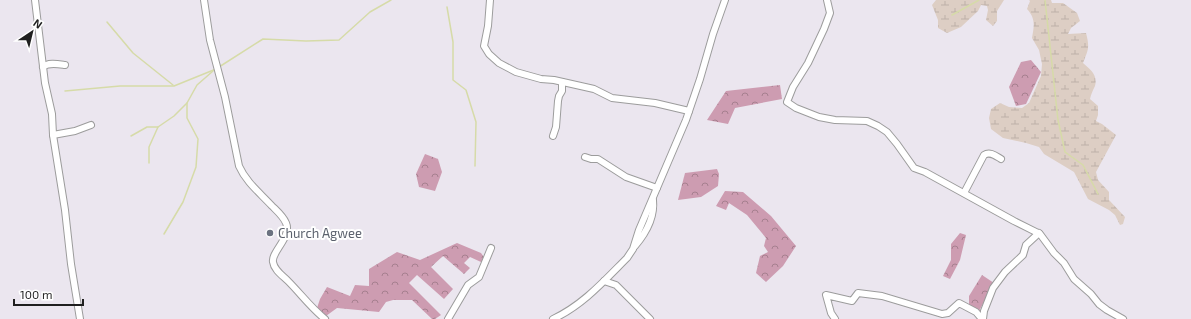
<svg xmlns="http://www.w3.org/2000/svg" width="1191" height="319" font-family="'Exo 2',sans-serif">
	<defs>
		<pattern id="forest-crowns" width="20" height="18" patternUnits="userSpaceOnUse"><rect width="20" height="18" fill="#cd9cb1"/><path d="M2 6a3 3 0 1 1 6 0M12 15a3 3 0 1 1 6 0" fill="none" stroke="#a67f8f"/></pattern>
		<pattern id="wetland-marsh" width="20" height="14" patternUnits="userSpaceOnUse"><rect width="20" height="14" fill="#ddcec4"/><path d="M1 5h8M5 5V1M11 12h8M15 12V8" fill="none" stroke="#bdb0a8"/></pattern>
	</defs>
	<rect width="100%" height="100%" fill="#ebe6ef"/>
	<g fill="url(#forest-crowns)">
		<polygon points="1031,60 1041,72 1026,104 1016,106 1009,87 1021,62"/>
		<polygon points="780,85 782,99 735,108 728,124 707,120 726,91"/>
		<polygon points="425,154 438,159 442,172 435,191 419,187 416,174"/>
		<polygon points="717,169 719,174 718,186 701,197 678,200 685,173"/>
		<polygon points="725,191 743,192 771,216 796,246 783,266 766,282 756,273 760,256 768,252 764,246 766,238 747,215 729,203 726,210 716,206"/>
		<polygon points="960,233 966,235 960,260 950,279 943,276 951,260 951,244"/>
		<polygon points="457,243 481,253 486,260 481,262 470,257 464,263 470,268 464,274 443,256 431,267 453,289 444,299 417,275 409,283 441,315 435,319 432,319 412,300 393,300 386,302 379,312 337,308 326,316 316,311 320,299 327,287 350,296 355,285 369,286 369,269 397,252 420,260"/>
		<polygon points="982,275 994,283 979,311 969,305 969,296"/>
	</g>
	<g fill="url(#wetland-marsh)">
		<polygon points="936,0 1004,0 997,11 997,21 993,26 986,20 988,10 987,6 981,5 978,11 961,27 947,33 938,28 938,20 932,5"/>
		<path d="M 1029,0 L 1051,0 L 1052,3 L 1063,3 L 1077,13 L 1080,21 L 1071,28 L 1068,34 L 1086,33 C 1090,48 1088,50 1083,63 C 1090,69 1098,75 1095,86 C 1093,90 1091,94 1090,99 L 1098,106 L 1098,115 L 1096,121 L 1102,124 L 1116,135 L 1096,172 L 1098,180 L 1109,192 L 1109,200 L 1125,217 L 1123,224 L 1120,225 L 1115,215 L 1109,210 L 1088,199 L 1074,172 L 1044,154 L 1039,147 L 1026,143 L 1003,138 L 991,129 L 989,118 L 991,109 L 1000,103 L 1009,107 L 1022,108 L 1029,103 L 1041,76 L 1042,64 L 1039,50 L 1032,38 C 1034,26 1036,19 1027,9 L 1030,1 Z"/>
	</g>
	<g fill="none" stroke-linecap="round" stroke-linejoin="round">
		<g stroke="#d6dba8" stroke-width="1.5">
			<polyline points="1045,0 1058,120 1065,152 1083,165 1098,194"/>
			<polyline points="447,7 453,42 453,80 466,90 476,122 475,166"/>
			<polyline points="952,15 979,0"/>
			<polyline points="107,22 133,53 173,85"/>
			<polyline points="219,67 263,39 306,41 339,40 370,12 391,0"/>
			<polyline points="65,91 120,86 174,86 216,69"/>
			<polyline points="131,136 147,127 158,127 174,116 187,103"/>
			<polyline points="149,163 149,147 158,127"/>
			<polyline points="164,234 183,202 196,167 198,139 187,118 187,103 197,85 213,71"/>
		</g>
		<defs>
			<g id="minor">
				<polyline points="35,0 45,83 52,114 53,135 65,210 71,264 80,319"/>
				<path d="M 204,0 L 210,40 L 225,97 L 239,166 C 246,182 260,193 272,206 C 277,211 283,216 286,223 C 292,237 271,252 273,262 C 274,270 283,276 288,281 C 301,294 311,308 325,319"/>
				<polyline points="490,0 488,26 484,46 489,54 499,63 516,72 541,79 554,80 594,89 612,98 655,103 689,111"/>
				<polyline points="827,0 830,13 824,29 808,63 793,87 787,102 796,108 819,117 835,120 867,121 878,126 887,132 897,144 914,168 925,172 1014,221 1040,234 1054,253 1064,263 1074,279 1091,294 1099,304 1107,310 1123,319"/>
				<path d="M 43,67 C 48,62 58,64 65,65"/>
				<polyline points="53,135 75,131 91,125"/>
				<polyline points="553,136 556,127 558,101 559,96 562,91 562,82"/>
				<polyline points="585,157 591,159 598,159 626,177 657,188"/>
				<path d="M 964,193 L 984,155 C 990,151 996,156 1001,159"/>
				<path d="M 635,246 C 646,233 655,218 653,200"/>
				<polyline points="604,281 616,285 650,319"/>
				<polyline points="448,319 468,285 479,277 491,248"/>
				<path d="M 553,319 C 583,305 604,281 627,258 L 633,249 L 639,230 L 686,120 L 700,79 L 713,34 L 725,0"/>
				<polyline points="835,319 831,313 826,295 852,301 858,293 882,296 942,314 948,313 959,303 976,312 982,319"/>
				<polyline points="983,319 984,311 993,288 1005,272 1023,255 1026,245 1039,233"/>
			</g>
		</defs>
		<use href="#minor" stroke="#9c9c9c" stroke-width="8"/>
		<use href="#minor" stroke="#fff" stroke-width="6"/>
	</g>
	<circle fill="#6b7280" stroke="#fff" stroke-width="1.5" cx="270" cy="233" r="4"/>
	<g text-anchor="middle" stroke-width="4" stroke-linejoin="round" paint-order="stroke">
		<g font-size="13" fill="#5b616d" stroke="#fff" text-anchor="start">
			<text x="278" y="238">Church Agwee</text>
		</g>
	</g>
	<g transform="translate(32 32) rotate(35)" stroke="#ffffff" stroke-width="3" paint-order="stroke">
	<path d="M0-3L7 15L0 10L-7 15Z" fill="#1f1f1f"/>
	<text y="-6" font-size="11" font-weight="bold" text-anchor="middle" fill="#1f1f1f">N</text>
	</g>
	<path d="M14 299v6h69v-6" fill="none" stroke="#1f1f1f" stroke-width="2"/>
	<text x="20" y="299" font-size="12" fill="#1f1f1f" stroke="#ffffff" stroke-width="3" paint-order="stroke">100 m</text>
</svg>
